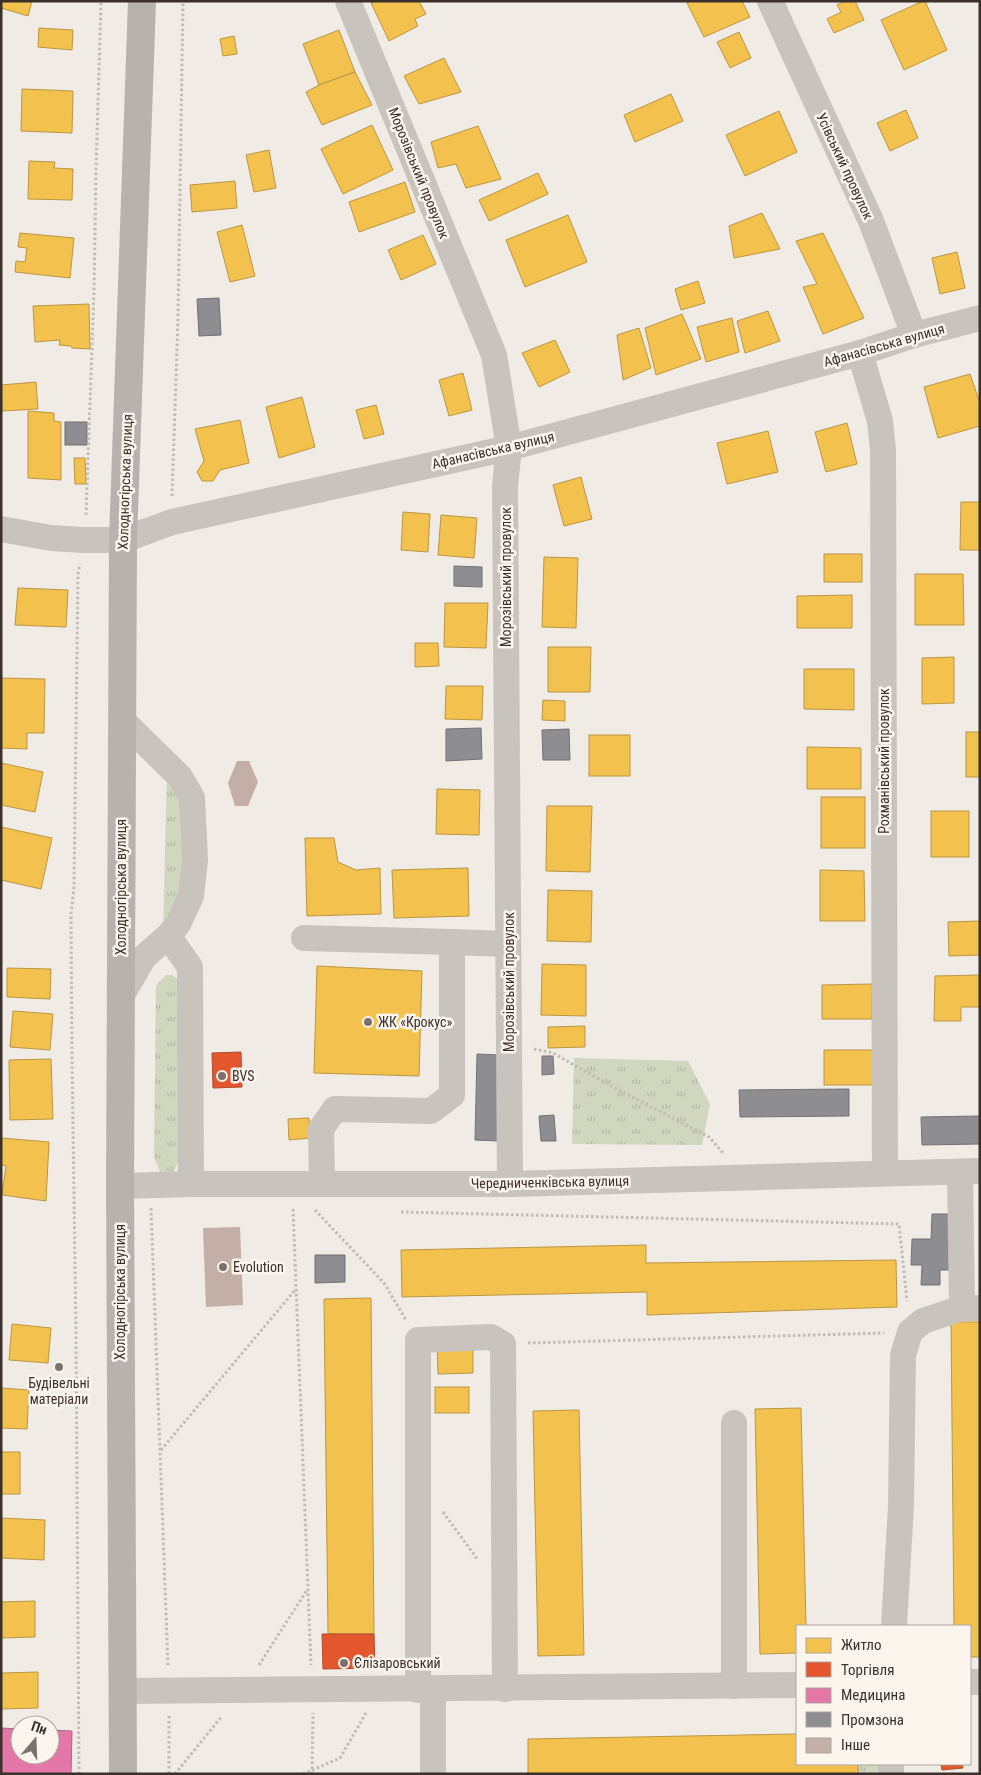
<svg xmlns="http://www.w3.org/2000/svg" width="981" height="1775" font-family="'Roboto Condensed',sans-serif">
	<defs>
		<pattern id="grass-tufts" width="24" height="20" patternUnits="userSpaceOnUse" patternTransform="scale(1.25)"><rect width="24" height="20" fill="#d1d6bf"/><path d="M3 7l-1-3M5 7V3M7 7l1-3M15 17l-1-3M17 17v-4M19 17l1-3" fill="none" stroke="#b4b8a4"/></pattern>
	</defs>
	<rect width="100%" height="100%" fill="#f0ebe5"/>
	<g fill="url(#grass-tufts)">
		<polygon points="167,771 191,800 191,892 163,934"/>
		<polygon points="166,975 172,975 180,981 180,1159 173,1172 162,1177 154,1157 156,986"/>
		<polygon points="574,1058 688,1061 710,1104 702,1145 572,1144"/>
		<rect x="858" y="1764" width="27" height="10"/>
	</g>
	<g fill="#f2c14e" stroke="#bb9644">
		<polygon points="1,1 32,1 28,16 1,8"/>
		<polygon points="375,1 419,1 426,14 415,19 418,26 389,41 371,3"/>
		<polygon points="686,1 742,1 750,17 704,37"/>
		<polygon points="845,1 855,1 864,20 834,33 827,19 841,12 837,5"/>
		<polygon points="923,1 925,1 947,50 904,70 881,20"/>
		<polygon points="39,28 73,30 72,50 38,47"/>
		<polygon points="339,30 355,72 319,85 303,44"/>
		<polygon points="739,32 751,58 730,68 717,42"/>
		<polygon points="234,36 237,54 223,56 220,39"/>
		<polygon points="444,58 461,92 419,104 404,76"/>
		<polygon points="355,72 372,105 322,125 306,92 319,85"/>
		<polygon points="22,89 73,91 72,133 21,131"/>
		<polygon points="671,94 683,121 635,142 624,115"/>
		<polygon points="906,110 918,138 890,151 877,123"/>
		<polygon points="779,111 797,152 745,176 726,135"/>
		<polygon points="372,125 393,170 343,194 321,149"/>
		<polygon points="478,126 501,179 466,188 456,164 438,168 431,142"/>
		<polygon points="269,150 276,188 254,192 246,155"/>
		<polygon points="29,161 55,162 54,168 73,169 72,200 28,199"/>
		<polygon points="538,173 548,194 489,221 479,200"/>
		<polygon points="235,181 237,208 192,212 190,185"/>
		<polygon points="405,182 415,212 359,232 349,202"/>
		<polygon points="762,213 780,249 734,258 729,226"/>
		<polygon points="568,215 587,262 525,287 506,240"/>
		<polygon points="242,225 255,276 230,282 217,232"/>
		<polygon points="20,233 74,238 70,278 15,272 16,261 25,262 27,248 18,247"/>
		<polygon points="823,233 864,318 823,334 803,287 817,284 796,241"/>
		<polygon points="423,235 436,264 401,280 388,250"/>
		<polygon points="957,252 965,288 940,294 932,258"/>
		<polygon points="698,281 705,303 681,310 675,289"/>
		<polygon points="89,304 90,349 72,348 71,346 59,345 60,340 35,342 33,306"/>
		<polygon points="768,311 780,341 745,353 737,321"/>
		<polygon points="682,314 701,359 656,375 645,328"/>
		<polygon points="732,318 739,352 706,362 697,327"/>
		<polygon points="639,328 651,368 623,380 617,335"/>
		<polygon points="555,340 570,372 539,387 522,353"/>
		<polygon points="463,373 472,410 449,416 439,380"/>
		<polygon points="970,374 980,403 980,426 938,438 924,387"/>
		<polygon points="36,382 38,409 2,411 1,385"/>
		<polygon points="302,397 315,447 279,458 266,407"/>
		<polygon points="376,405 384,434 364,439 356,410"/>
		<polygon points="28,411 54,413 54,421 61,422 61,480 28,478"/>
		<polygon points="240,420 249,463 220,470 213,481 202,481 197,472 204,461 195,429"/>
		<polygon points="847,423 857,464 826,472 815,432"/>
		<polygon points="768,431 778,472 727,484 717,443"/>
		<polygon points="74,458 85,458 86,484 75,484"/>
		<polygon points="581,477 592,519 564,526 553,485"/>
		<polygon points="961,502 980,502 980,550 960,550"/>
		<polygon points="403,512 430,514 428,552 401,550"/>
		<polygon points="441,515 477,518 474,558 438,555"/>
		<rect x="824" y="554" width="38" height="28"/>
		<polygon points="544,557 578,558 576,628 542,627"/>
		<polygon points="915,574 963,574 964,625 915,625"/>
		<polygon points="18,588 68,590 66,627 15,625"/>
		<polygon points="852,595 852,628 797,628 797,596"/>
		<polygon points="445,603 488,603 486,648 444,647"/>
		<polygon points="415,643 438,643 439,666 415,667"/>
		<polygon points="548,647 591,647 590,692 548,692"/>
		<polygon points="954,657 954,703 922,704 922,658"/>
		<polygon points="804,669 854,669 854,710 804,709"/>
		<polygon points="1,678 45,679 44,733 27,733 27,749 1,748"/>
		<polygon points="446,686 483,686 482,720 445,719"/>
		<polygon points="543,700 565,701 565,721 542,720"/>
		<rect x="966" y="732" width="14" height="45"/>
		<rect x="589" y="735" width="41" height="41"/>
		<polygon points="807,747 861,748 861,789 807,789"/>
		<polygon points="1,763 43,772 35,812 1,805"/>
		<polygon points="437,789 480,790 479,835 436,834"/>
		<rect x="821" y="797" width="44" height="51"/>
		<polygon points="547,806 592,806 590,872 546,871"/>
		<rect x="931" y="811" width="38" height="46"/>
		<polygon points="1,827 52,838 41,889 1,880"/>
		<polygon points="305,838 334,838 338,862 356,870 380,868 381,914 307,916"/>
		<polygon points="468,868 469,916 394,918 392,870"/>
		<polygon points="820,870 864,871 865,921 820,921"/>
		<polygon points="548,890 592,891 591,942 547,941"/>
		<polygon points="980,921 980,955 949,956 948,922"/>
		<polygon points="542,964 586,965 586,1016 541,1015"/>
		<polygon points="317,966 422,971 419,1076 314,1073"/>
		<polygon points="7,968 51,969 50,999 7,997"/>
		<polygon points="980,975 980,1007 961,1007 961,1021 934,1021 935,976"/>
		<polygon points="872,984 872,1019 822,1019 822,985"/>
		<polygon points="13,1011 53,1014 50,1050 10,1047"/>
		<polygon points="585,1026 585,1047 548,1048 548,1027"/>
		<rect x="824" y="1050" width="50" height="35"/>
		<polygon points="51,1059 53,1119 10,1120 9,1060"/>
		<polygon points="309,1118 310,1138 289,1140 288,1119"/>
		<polygon points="1,1138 49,1142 46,1201 2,1195 6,1166 1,1165"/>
		<polygon points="646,1245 646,1263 896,1260 897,1307 647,1315 647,1292 402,1297 401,1250"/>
		<polygon points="371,1298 374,1634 328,1634 324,1299"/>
		<polygon points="951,1322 980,1322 980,1657 970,1657 970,1626 954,1626"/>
		<polygon points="12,1324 51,1328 48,1363 9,1360"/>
		<polygon points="473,1344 473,1373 438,1374 437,1345"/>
		<rect x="435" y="1387" width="34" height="26"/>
		<polygon points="1,1388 29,1390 27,1429 1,1428"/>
		<polygon points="801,1408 806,1626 797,1626 797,1653 760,1654 755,1409"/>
		<polygon points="579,1410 584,1655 538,1656 533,1411"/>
		<rect x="1" y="1452" width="19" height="42"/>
		<polygon points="1,1518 45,1520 44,1560 1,1558"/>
		<polygon points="35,1601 35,1637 1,1638 1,1602"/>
		<polygon points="38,1672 38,1708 1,1709 1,1673"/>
		<polygon points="797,1734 797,1764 858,1764 858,1774 528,1774 528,1739"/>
	</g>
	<g fill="#e4572e" stroke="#b14b2d">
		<polygon points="241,1052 242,1087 213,1088 212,1053"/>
		<polygon points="322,1634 374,1634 375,1668 323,1669"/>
		<polygon points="941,1764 962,1764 963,1768 942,1770"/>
	</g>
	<polygon fill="#e377a8" stroke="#b16282" points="1,1728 20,1729 20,1755 50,1755 50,1730 72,1731 71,1774 1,1774"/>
	<g fill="#8d8d92" stroke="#747173">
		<polygon points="219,298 221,335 199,336 197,299"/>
		<rect x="65" y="422" width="22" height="23"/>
		<polygon points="454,566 482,567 482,587 454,586"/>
		<polygon points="481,728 482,759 446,761 446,729"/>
		<polygon points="569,729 570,760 543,760 542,730"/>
		<polygon points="477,1054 500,1055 498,1141 475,1140"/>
		<polygon points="542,1056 553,1056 554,1074 542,1075"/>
		<polygon points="849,1089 849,1116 740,1117 739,1090"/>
		<polygon points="554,1115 556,1141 541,1141 539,1116"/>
		<polygon points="980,1116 980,1144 922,1145 921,1117"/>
		<polygon points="932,1214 956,1214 956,1270 940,1270 940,1285 921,1285 922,1265 911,1265 912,1239 931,1239"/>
		<polygon points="315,1255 345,1255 345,1282 315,1283"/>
	</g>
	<g fill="#c3afa7">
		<polygon points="237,761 249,761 258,782 248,806 235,806 228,783"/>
		<polygon points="240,1227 243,1305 206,1307 203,1228"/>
	</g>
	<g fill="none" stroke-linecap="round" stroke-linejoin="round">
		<g stroke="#c2bbb6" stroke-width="3" stroke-dasharray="2.5 2.5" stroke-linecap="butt">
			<polyline points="172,496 178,319 183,1"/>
			<polyline points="86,515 94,290 96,171 101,1"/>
			<polyline points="534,1049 553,1053 615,1088 709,1137 724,1154"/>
			<polyline points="151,1208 168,1667"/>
			<polyline points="293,1209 311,1665"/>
			<polyline points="315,1210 384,1283 406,1320"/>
			<polyline points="401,1212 899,1224 907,1301"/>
			<polyline points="528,1343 884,1333"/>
			<polyline points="161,1450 296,1289"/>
			<polyline points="443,1512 478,1560"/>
			<polyline points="259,1665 307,1590"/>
			<polyline points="169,1716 169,1774"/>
			<polyline points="79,1774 76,1335 72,1056 71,915 74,887 78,574 80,564"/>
			<polyline points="175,1774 222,1716"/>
			<polyline points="303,1774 340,1758 366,1713"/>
			<polyline points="312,1774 313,1713"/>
		</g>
		<g stroke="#c9c3be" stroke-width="26">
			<polyline points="348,1 494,355 509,448 505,486 510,1184"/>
			<polyline points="770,1 871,221 914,335"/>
			<polyline points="860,353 880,421 883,450 885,1173"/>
			<polyline points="1,529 51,538 83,540 123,540 172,522 509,448 860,353 914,335 980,318"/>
			<polyline points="168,936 190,967 191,1184"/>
			<polyline points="304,938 452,942 452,1095 431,1111 335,1109 321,1129 322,1184"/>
			<polyline points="452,942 508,944"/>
			<polyline points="120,998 144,957 168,936 178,924 191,896 195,860 192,798 180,777 122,720"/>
			<polyline points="960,1172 962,1308 980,1308"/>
			<polyline points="120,1186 191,1184 510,1184 980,1171"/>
			<polyline points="894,1626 901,1505 903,1355 910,1332 923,1321 962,1308"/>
			<polyline points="970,1682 980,1682"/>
			<polyline points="734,1686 734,1423"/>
			<polyline points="418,1690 418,1340 491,1337 503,1344 505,1689"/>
			<polyline points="123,1691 797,1685"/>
			<polyline points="891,1764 891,1774"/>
			<polyline points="433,1774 433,1690"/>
		</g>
		<polyline stroke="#b8b1ad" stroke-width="28" points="123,1774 120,1186 123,540 142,1"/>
	</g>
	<g fill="#7a716c" stroke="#fbf5ee" stroke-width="2">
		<circle cx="368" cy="1022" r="5"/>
		<circle cx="222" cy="1076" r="5"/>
		<circle cx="223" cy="1267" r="5"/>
		<circle cx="59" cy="1367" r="5"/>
		<circle cx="344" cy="1663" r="5"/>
	</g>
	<g text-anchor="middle" stroke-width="5" stroke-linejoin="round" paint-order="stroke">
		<g font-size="14" fill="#3b302b" stroke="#fbf5ee">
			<text transform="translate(845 166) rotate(65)" y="5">Усівський провулок</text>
			<text transform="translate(419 173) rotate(68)" y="5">Морозівський провулок</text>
			<text transform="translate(884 345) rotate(-16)" y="5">Афанасівська вулиця</text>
			<text transform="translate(493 450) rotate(-13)" y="5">Афанасівська вулиця</text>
			<text transform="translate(125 482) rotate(-88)" y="5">Холодногірська вулиця</text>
			<text transform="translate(506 577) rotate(-90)" y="5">Морозівський провулок</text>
			<text transform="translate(884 761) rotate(-90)" y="5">Рохманівський провулок</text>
			<text transform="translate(121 887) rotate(-90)" y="5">Холодногірська вулиця</text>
			<text transform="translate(509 982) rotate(-90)" y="5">Морозівський провулок</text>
			<text transform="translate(550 1182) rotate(-1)" y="5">Чередниченківська вулиця</text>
			<text transform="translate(120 1292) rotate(-90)" y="5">Холодногірська вулиця</text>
		</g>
		<g font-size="14" fill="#3b302b" stroke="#fbf5ee" text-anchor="start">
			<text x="378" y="1027">ЖК «Крокус»</text>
			<text x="232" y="1081">BVS</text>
			<text x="233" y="1272">Evolution</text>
			<text x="59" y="1388" text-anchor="middle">Будівельні<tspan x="59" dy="16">матеріали</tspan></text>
			<text x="354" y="1668">Єлізаровський</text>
		</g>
	</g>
	<rect width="981" height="1775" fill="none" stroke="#3b302b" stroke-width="5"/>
	<rect x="796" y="1625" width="175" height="140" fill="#fbf5ee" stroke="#aea6a0"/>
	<rect x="806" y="1638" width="25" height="15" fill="#f2c14e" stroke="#aea6a0"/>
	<text x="841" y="1650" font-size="15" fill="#3b302b">Житло</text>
	<rect x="806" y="1662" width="25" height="15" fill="#e4572e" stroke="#aea6a0"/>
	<text x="841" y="1675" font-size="15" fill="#3b302b">Торгівля</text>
	<rect x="806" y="1688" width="25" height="15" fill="#e377a8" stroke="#aea6a0"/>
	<text x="841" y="1700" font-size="15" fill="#3b302b">Медицина</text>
	<rect x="806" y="1712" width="25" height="15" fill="#8d8d92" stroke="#aea6a0"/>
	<text x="841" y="1725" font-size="15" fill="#3b302b">Промзона</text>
	<rect x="806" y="1738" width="25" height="15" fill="#c3afa7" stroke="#aea6a0"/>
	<text x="841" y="1750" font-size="15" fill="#3b302b">Інше</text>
	<g transform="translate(35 1740) rotate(19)"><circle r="24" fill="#fbf5ee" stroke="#aea6a0"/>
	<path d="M0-4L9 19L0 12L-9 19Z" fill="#7a716c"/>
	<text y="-8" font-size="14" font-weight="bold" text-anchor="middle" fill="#3b302b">Пн</text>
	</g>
</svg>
